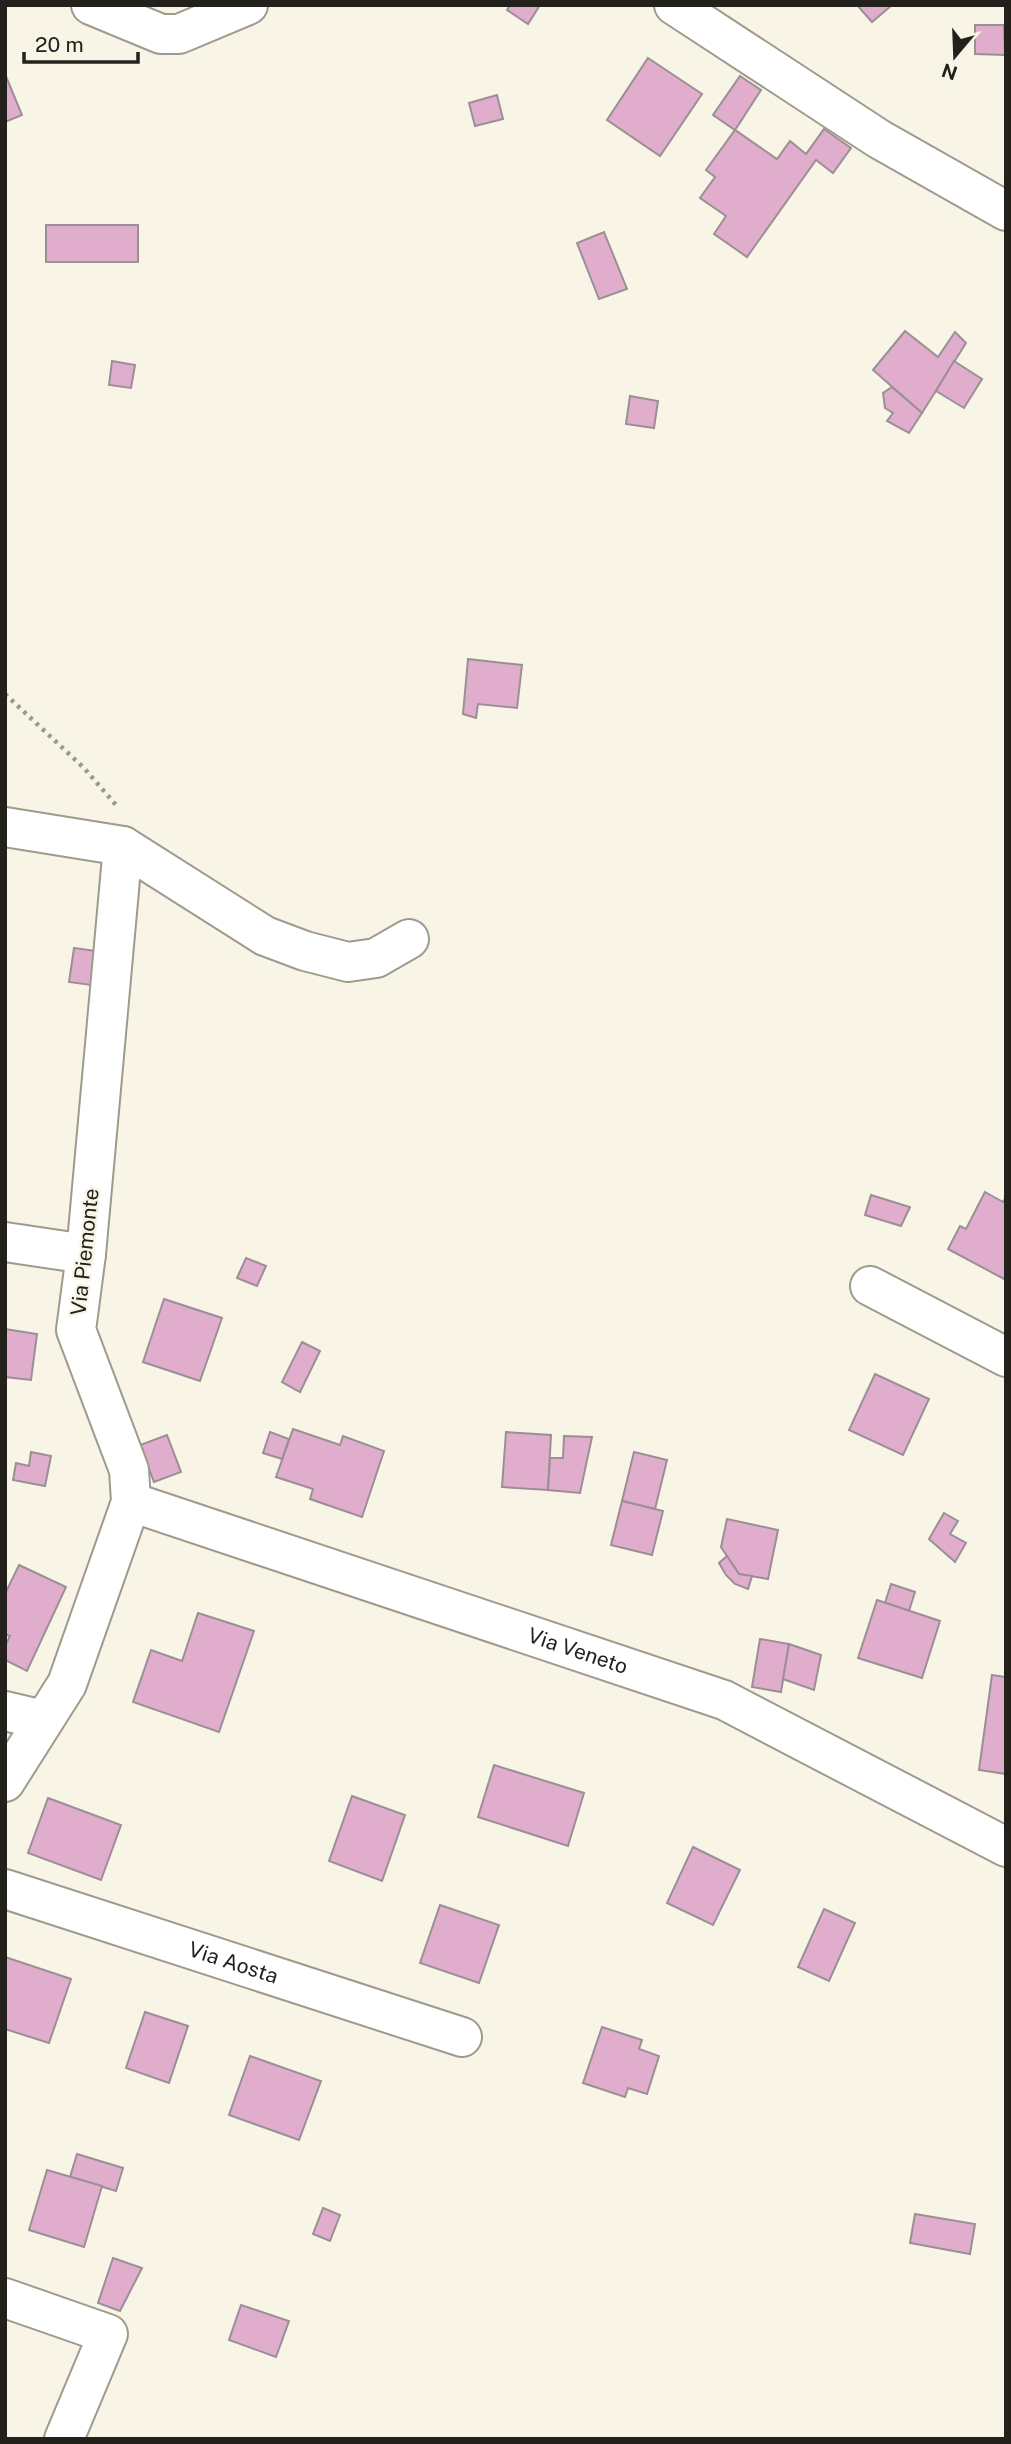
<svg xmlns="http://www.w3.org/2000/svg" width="1011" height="2444" font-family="'Public Sans',sans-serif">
	<rect width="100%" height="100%" fill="#f8f5e7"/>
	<g fill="#e1adcd" stroke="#9b8f96" stroke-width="2">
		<polygon points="510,5 540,5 528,24 507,10"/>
		<polygon points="857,5 892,5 872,22"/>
		<polygon points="975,25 1004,25 1005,55 975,54"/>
		<polygon points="648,58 702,94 660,156 607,120"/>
		<polygon points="5,74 22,115 5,122"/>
		<polygon points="740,76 761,90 735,130 713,115"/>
		<polygon points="497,95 503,119 475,126 469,103"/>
		<polygon points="824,129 851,148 833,173 816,160 747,257 714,234 726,216 700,198 715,177 706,170 735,130 777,159 790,141 806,154"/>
		<rect x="46" y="225" width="92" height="37"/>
		<polygon points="604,232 627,289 599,299 577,243"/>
		<polygon points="905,331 938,357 955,332 966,343 922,413 873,370"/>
		<polygon points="112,361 135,365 131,388 109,385"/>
		<polygon points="954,361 982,379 964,408 936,391"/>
		<polygon points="892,387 922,413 909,433 887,421 893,413 885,408 883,393"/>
		<polygon points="630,396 658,401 654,428 626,424"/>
		<polygon points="468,659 522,665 517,708 478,704 476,718 463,714"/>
		<polygon points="74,948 96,951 91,985 69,982"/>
		<polygon points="985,1192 1003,1202 1006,1197 1006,1280 948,1249 960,1226 966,1229"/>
		<polygon points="871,1195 910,1207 901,1226 865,1215"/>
		<polygon points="246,1258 266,1266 257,1286 237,1278"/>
		<polygon points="164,1299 222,1318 200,1381 143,1362"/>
		<polygon points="5,1329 37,1334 31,1380 5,1377"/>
		<polygon points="302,1342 320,1351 300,1392 282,1382"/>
		<polygon points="875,1374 929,1399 903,1455 849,1430"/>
		<polygon points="293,1429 340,1445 343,1436 384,1451 362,1517 310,1499 313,1489 276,1477"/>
		<polygon points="270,1432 289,1439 282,1459 263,1453"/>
		<polygon points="506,1432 551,1435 548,1490 502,1487"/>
		<polygon points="167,1435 181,1472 154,1482 140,1445"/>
		<polygon points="564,1436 592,1437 580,1493 548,1490 550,1458 563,1458"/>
		<polygon points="31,1452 51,1456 45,1486 13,1480 16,1463 29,1466"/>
		<polygon points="634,1452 667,1460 655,1509 622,1501"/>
		<polygon points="622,1501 663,1511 652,1555 611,1545"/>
		<polygon points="944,1513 958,1521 950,1534 966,1543 955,1562 929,1539"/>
		<polygon points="727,1519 778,1530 768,1579 739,1574 721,1547"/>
		<polygon points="727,1556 739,1574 752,1576 748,1589 735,1584 726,1575 719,1563"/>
		<polygon points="19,1565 66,1587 27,1671 5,1660 5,1646 10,1636 5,1634 5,1594"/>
		<polygon points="891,1584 915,1592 909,1611 885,1603"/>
		<polygon points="877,1600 940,1621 922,1678 858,1658"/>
		<polygon points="198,1613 254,1631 219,1732 133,1702 151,1650 182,1661"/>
		<polygon points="760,1639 789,1644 781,1692 752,1687"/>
		<polygon points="789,1644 821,1655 814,1690 783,1679"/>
		<polygon points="992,1675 1006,1677 1006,1774 979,1770"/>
		<polygon points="494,1765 584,1793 568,1846 478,1817"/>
		<polygon points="352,1796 405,1815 382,1881 329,1861"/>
		<polygon points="48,1798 121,1825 101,1880 28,1853"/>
		<polygon points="693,1847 740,1870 713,1925 667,1903"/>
		<polygon points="440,1905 499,1925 479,1983 420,1963"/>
		<polygon points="824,1909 855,1923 829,1981 798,1967"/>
		<polygon points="5,1957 71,1979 49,2043 5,2029"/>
		<polygon points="145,2012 188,2026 169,2083 126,2068"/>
		<polygon points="602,2027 642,2040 639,2049 659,2056 647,2094 628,2088 625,2097 583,2083"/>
		<polygon points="250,2056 321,2081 299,2140 229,2115"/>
		<polygon points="77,2154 123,2168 116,2191 70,2177"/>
		<polygon points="47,2170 102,2186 84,2247 29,2230"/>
		<polygon points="323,2208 340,2215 330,2241 313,2234"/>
		<polygon points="915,2214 975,2224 970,2254 910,2243"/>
		<polygon points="113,2258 142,2268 120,2311 98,2303"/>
		<polygon points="241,2305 289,2321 276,2357 229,2340"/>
	</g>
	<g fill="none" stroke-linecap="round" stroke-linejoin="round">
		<defs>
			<g id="minor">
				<polyline points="91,5 161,34 179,34 248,5"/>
				<polyline points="674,5 879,139 1006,211"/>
				<polyline points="5,827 123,846 86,1254 76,1330 129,1470 131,1502 67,1684 5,1782"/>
				<polyline points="123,846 265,936 305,951 348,962 376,958 409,939"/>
				<polyline points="5,1242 86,1254"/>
				<polyline points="870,1286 1006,1357"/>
				<path id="s1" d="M 131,1502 L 724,1700 L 1006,1847"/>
				<polyline points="5,1711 43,1720"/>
				<path id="s2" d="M 5,1889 L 462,2037"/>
				<polyline points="5,2298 108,2334 64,2439"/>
			</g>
		</defs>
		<use href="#minor" stroke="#9e9b8e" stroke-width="42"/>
		<polyline stroke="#9c9a90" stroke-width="4.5" stroke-dasharray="3.5 5" stroke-linecap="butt" points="5,694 84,768 116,805"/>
		<use href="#minor" stroke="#fff" stroke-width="38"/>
	</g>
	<g text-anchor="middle" stroke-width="5" stroke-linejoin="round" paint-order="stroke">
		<g font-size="21" fill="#22211c" stroke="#f8f5e7">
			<text transform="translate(85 1252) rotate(-84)" y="7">Via Piemonte</text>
			<text dy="7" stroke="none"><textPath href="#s1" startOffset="471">Via Veneto</textPath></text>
			<text dy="7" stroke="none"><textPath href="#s2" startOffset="240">Via Aosta</textPath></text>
		</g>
	</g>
	<rect width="1011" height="2444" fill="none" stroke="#22211c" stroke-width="14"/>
	<g transform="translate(955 56) rotate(199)" stroke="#f8f5e7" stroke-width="5" paint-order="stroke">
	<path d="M0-5L12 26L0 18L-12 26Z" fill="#22211c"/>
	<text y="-10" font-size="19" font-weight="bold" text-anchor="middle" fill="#22211c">N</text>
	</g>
	<path d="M24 52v10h114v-10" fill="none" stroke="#22211c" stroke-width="3.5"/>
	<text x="35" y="52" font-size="21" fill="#22211c" stroke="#f8f5e7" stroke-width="5" paint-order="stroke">20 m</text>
</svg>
